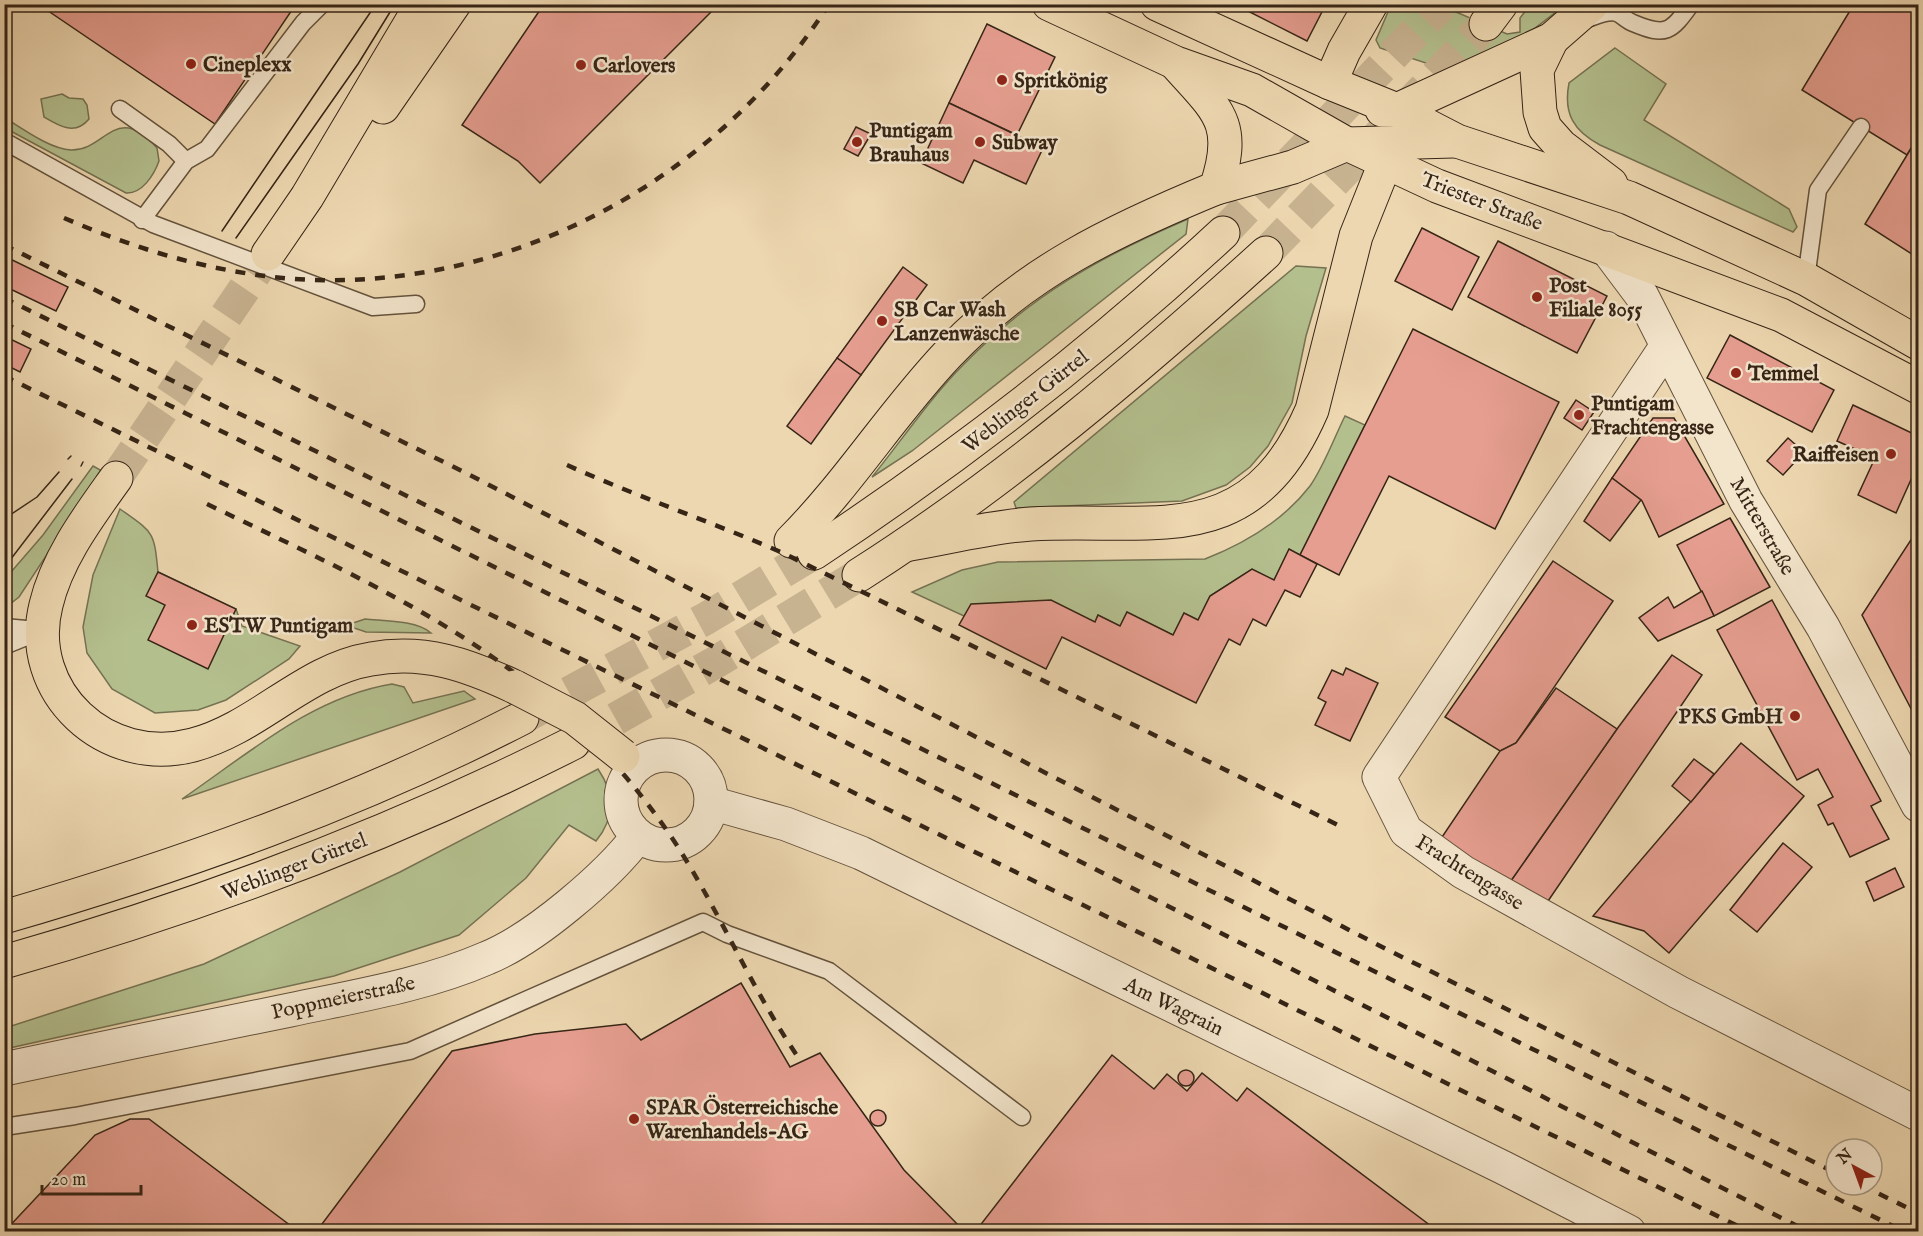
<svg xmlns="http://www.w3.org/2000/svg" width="1923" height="1236" font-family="'IM FELL English',serif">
	<rect width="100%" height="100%" fill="#edd7b0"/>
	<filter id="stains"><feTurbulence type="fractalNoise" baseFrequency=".00333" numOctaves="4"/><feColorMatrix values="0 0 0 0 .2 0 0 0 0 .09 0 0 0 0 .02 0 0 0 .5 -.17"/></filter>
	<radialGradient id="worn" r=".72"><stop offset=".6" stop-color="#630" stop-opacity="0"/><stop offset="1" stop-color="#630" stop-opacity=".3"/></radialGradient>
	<g fill="#b4bf8e" stroke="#757252" stroke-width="1.5">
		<polygon points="1391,5 1440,5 1507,34 1520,32 1520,18 1530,5 1565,5 1526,35 1447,70 1380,48 1376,40"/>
		<path d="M 1615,48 L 1666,84 L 1644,120 L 1789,209 L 1797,227 L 1793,232 L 1600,145 C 1574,131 1563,114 1569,83 Z"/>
		<path d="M 62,94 L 69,98 L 83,99 L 87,105 L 89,119 C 75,136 59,126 44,117 L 41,99 Z"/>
		<path d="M 5,118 C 23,129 50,149 71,150 C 106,151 115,101 157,148 L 159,161 C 154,175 142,194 126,193 L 5,128 Z"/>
		<path d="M 1188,219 L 1186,234 L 912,451 L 872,477 C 902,440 930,398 964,364 C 1030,296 1101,256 1188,219 Z"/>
		<polygon points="1296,266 1326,268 1306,336 1292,403 1268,446 1250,467 1226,485 1182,501 1016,508 1014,502"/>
		<path d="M 1345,416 L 1365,425 L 1300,555 L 1289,550 L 1274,580 L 1252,569 L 1210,596 L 1198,620 L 1184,613 L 1173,635 L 1127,612 L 1120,626 L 1098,615 L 1095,622 L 964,616 L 912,592 L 962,570 L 998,562 L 1205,559 C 1246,543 1283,521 1310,486 C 1324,466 1334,438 1345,416 Z"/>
		<polygon points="93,466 102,471 19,597 5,608 5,579 43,535"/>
		<path d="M 120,509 C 154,533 154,531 158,572 L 236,609 L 242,626 L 300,646 L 289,659 L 226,700 L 198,710 L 155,713 L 112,689 L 87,653 L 83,627 L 93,575 Z"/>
		<path d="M 365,619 C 383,621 416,620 431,633 L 366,632 L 354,628 L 353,623 Z"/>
		<path d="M 392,684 L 404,687 L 413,703 L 464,691 L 475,699 L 182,799 C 248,754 312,697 392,684 Z"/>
		<path d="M 598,769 C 615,794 615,818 596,841 L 569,825 L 526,878 L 459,935 L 334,976 L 5,1049 L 5,1028 L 204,964 L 400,872 Z"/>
	</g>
	<g fill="#e69e90" stroke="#362516" stroke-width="1.5">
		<polygon points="38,4 296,4 215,124"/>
		<polygon points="544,4 719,4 540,183 518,161 462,125"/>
		<polygon points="1234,4 1326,4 1307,41"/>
		<polygon points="1854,4 1905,4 1918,13 1918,137 1907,155 1802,90"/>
		<polygon points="987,24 1055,57 1017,135 949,103"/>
		<polygon points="949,103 1043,148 1026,184 974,160 963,183 921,163"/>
		<polygon points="856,127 871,134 858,156 844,149"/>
		<polygon points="1918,137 1918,258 1865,224"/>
		<polygon points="1422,228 1479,257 1452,310 1395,281"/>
		<polygon points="1498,241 1607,296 1577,353 1468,297"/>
		<polygon points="4,256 68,287 56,311 4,286"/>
		<polygon points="903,267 927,285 861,375 837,358"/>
		<polygon points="1413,329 1559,402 1495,529 1389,476 1339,575 1300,555"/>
		<polygon points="1730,335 1834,390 1812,432 1707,378"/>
		<polygon points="4,336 31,349 20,372 4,364"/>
		<polygon points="837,358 861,375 811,444 787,426"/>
		<polygon points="1576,400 1594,412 1582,430 1564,418"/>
		<polygon points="1853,405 1918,436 1918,464 1896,513 1858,495 1875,458 1837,441"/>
		<polygon points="1653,418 1674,418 1724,504 1659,537 1642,501 1612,478"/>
		<polygon points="1788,438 1804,452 1783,475 1767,461"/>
		<polygon points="1612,478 1641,500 1610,541 1584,521"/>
		<polygon points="1730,518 1770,587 1714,616 1677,545"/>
		<polygon points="1918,529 1918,722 1862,615"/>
		<polygon points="1289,549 1317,564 1300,597 1285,590 1266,626 1253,619 1240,645 1229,639 1196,703 1062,637 1046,669 959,625 971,604 1051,600 1095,622 1098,615 1120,626 1127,612 1173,635 1184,613 1198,620 1210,596 1252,569 1274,580"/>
		<polygon points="1553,561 1613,601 1516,743 1500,751 1445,717"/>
		<polygon points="158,572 236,609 208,669 148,640 165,605 146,596"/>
		<polygon points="1702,591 1714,616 1658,641 1639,618 1668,597 1674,608"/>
		<polygon points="1772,600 1881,801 1871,806 1889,839 1850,857 1833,823 1828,825 1818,805 1833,797 1818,769 1797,780 1717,630"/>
		<polygon points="1672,655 1702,675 1546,904 1508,885 1617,729"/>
		<polygon points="1346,668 1378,683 1350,741 1315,725 1326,702 1318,698 1332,670 1343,675"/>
		<polygon points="1556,688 1617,729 1508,885 1440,840 1500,751 1516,743"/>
		<polygon points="1741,743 1804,796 1669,953 1644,931 1593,916"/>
		<polygon points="1694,759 1714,774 1691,802 1672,786"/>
		<polygon points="1783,843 1812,867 1757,932 1730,910"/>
		<polygon points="1895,868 1904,887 1874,901 1866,882"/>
		<polygon points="741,983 790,1067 820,1053 904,1170 965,1232 316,1232 452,1051 535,1034 626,1024 641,1040"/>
		<polygon points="1112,1055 1154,1089 1167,1074 1187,1091 1202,1073 1237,1101 1247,1088 1439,1232 975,1232"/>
		<circle cx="1186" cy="1078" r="8"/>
		<circle cx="878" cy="1118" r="8"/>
		<polygon points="130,1119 149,1119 299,1232 4,1232 95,1135"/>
	</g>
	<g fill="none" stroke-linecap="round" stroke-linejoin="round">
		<g stroke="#c8b391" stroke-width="33" stroke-dasharray="33 16" stroke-linecap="butt">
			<polyline points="1223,233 1442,4"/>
			<polyline points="1266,253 1486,24"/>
			<polyline points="116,478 268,254"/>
			<polyline points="526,716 705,619 814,553"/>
			<polyline points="573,743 716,662 859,575"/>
		</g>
		<defs>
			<g id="service">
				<path d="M 1584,20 C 1594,17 1607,10 1617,13 C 1622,15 1627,21 1633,23 C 1666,37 1671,32 1691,4"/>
				<polyline points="120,109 169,144 186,161"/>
				<polyline points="4,141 153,224 373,307 416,304"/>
				<polyline points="142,220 186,161 207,149 303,23 322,4"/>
				<polyline points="1806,279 1818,190 1861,127"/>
				<polyline points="4,627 37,630"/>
				<polyline points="4,646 41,631"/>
				<polyline points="4,1127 75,1116 410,1051 703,922 727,934 829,971 1022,1117"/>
			</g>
			<g id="minor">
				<polyline points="1606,248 1642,296 1746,501 1823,627 1918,805"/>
				<polyline points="1666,347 1379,777 1406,831 1463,872 1678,992 1918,1114"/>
			</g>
			<g id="tertiary">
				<circle cx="666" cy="800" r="45"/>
				<polyline points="711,803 786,824 861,853 1504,1168 1629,1232"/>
				<path d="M 4,1069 C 99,1049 195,1029 290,1010 C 356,996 425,985 487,958 C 534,939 608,876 638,836"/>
			</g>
			<g id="primary">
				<polyline points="1049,4 1176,63 1252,90 1347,144 1437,186 1781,315 1918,387"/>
				<polyline points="1157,4 1330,83 1397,110 1457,141 1629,198 1806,279 1918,343"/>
				<polyline points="1486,24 1501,4"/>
				<polyline points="1552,39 1537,70 1540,112 1545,128 1561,146 1611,184"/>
				<polyline points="1330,83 1344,51 1371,4"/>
				<polyline points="383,107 454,4"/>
				<polyline points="1382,110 1397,110 1552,39 1592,4"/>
				<polyline points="1216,188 1293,167 1347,144 1453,141"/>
				<polyline points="268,254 307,197 422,4"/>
				<path d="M 116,478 C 89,516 57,558 46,605 C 24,692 106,768 193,745 C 258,728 304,670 371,659 C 424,649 468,665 515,687"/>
				<path d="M 791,541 C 849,483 892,413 948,354 C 1025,272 1114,230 1216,188 C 1238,123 1218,111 1177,65"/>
				<path d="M 905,545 C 947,538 989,527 1031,524 C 1157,517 1250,553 1312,410 L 1356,236 L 1386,161"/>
				<path d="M 814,553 C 959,457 1096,351 1223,233"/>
				<path d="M 859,575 C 1005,482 1137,370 1266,253"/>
				<path d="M 4,917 C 183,865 357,803 522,718"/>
				<path d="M 4,962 C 201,906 391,835 573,743"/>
			</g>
		</defs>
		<use href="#service" stroke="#64523c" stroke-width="19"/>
		<use href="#minor" stroke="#64523c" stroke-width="35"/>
		<use href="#tertiary" stroke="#64523c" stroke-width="35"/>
		<use href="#primary" stroke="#362516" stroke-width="35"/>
		<use href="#service" stroke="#f3e5cc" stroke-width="16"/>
		<use href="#minor" stroke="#f3e5cc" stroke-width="33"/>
		<use href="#tertiary" stroke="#f3e5cc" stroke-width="33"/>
		<use href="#primary" stroke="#edd7b0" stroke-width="33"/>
		<g stroke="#362516" stroke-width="1.5">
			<polyline points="222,231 376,4"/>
			<polyline points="236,238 358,64 395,4"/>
			<polyline points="68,459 71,456"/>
			<polyline points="81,466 83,462"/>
			<polyline points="4,519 37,497 59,472"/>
			<polyline points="4,568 72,479"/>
		</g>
		<g stroke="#362516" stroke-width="4.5" stroke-dasharray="10 10" stroke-linecap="butt">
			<path d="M 64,218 C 138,250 214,273 295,279 C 506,293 716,182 829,4"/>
			<polyline points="4,245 466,473 1386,949 1836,1173"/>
			<polyline points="4,298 1905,1232"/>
			<polyline points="4,323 794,716 1809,1232"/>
			<polyline points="4,376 1750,1232"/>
			<path d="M 567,465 C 638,497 712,522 783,553 L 1342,827"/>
			<path d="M 207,504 C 395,595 556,662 676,844 C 721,914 753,992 800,1060"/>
			<polyline points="1861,1185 1918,1213"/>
		</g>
		<defs>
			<polyline id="primary-bridge" points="515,687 575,718 623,756"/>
		</defs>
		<use href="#primary-bridge" stroke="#362516" stroke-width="35" stroke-linecap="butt"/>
		<use href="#primary-bridge" stroke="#edd7b0" stroke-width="33"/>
	</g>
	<g fill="#8f2418" stroke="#f3e5cc" stroke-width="2">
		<circle cx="191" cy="64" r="6"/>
		<circle cx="581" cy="65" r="6"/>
		<circle cx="1002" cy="80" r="6"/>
		<circle cx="857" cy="142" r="6"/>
		<circle cx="980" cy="142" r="6"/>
		<circle cx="1537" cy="297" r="6"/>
		<circle cx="882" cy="321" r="6"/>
		<circle cx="1736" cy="373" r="6"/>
		<circle cx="1579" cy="415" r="6"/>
		<circle cx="1891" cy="454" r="6"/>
		<circle cx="192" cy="625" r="6"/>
		<circle cx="1795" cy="716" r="6"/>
		<circle cx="634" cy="1119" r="6"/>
	</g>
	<g text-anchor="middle" stroke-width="5" stroke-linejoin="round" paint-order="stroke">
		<g font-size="21" font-weight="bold" fill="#362516" stroke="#f3e5cc" text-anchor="start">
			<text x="203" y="71">Cineplexx</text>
			<text x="593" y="72">Carlovers</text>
			<text x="1014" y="87">Spritkönig</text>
			<text x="869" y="137">Puntigam<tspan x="869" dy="24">Brauhaus</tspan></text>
			<text x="992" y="149">Subway</text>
			<text x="1549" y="292">Post<tspan x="1549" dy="24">Filiale 8055</tspan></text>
			<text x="894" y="316">SB Car Wash<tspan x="894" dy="24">Lanzenwäsche</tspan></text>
			<text x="1748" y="380">Temmel</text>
			<text x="1591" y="410">Puntigam<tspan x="1591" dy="24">Frachtengasse</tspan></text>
			<text x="1879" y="461" text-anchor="end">Raiffeisen</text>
			<text x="204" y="632">ESTW Puntigam</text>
			<text x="1783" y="723" text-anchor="end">PKS GmbH</text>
			<text x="646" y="1114">SPAR Österreichische<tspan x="646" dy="24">Warenhandels-AG</tspan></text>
		</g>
		<g font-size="21" fill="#362516" stroke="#f3e5cc">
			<text transform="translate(1482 201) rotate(21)" y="7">Triester Straße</text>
			<text transform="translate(1025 401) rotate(-38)" y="7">Weblinger Gürtel</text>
			<text transform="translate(1763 526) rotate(60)" y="7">Mitterstraße</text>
			<text transform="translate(294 866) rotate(-21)" y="7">Weblinger Gürtel</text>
			<text transform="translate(1470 872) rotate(32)" y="7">Frachtengasse</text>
			<text transform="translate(343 997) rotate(-12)" y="7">Poppmeierstraße</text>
			<text transform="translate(1174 1006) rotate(26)" y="7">Am Wagrain</text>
		</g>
	</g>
	<rect width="1923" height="1236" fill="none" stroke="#edd7b0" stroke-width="24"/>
	<rect x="6" y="6" width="1911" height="1224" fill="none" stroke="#362516" stroke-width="3"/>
	<rect x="12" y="12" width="1899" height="1212" fill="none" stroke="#362516" stroke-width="1.5"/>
	<g transform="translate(1854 1167) rotate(319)"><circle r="28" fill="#f3e5cc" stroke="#a79883" stroke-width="1.5"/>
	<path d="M0-4.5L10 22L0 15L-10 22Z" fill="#8f2418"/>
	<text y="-9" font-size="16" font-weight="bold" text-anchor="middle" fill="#362516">N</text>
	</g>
	<path d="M42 1185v9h99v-9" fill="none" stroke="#362516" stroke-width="3"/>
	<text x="51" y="1185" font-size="18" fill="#362516" stroke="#f3e5cc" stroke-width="4.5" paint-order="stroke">20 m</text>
	<rect width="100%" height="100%" filter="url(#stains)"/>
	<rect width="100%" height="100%" fill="url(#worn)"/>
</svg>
